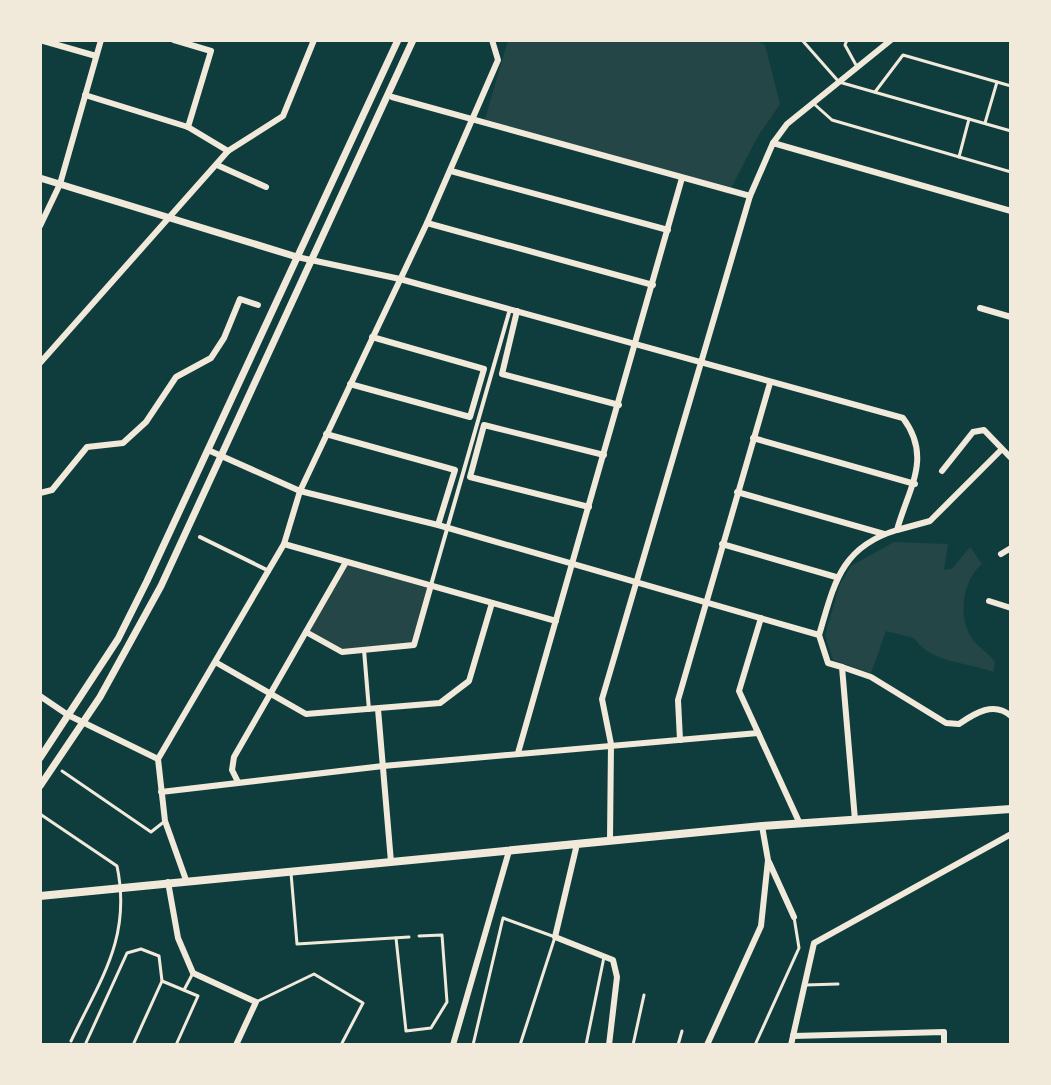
<svg xmlns="http://www.w3.org/2000/svg" width="1051" height="1085" font-family="'Varela Round',sans-serif">
	<rect width="100%" height="100%" fill="#0f3d3e"/>
	<g fill="#244646">
		<polygon points="508,40 757,40 765,45 780,104 758,136 728,194 485,119"/>
		<path d="M 894,542 L 948,544 L 944,570 L 952,569 L 970,547 L 982,564 C 962,580 957,619 973,640 C 979,648 988,652 995,662 L 993,672 C 965,661 932,664 914,638 L 886,631 L 871,673 L 833,660 L 825,635 L 840,584 L 851,566 Z"/>
		<polygon points="346,562 431,585 414,645 342,652 306,632"/>
	</g>
	<g fill="none" stroke-linecap="round" stroke-linejoin="round">
		<g stroke="#f1e9da" stroke-width="3">
			<polyline points="802,40 839,82 1011,131"/>
			<polyline points="847,40 845,45 856,65"/>
			<polyline points="875,92 903,55 1011,86"/>
			<polyline points="813,103 832,120 1011,172"/>
			<polyline points="985,123 997,82"/>
			<polyline points="959,157 969,119"/>
			<polyline points="62,771 151,832 165,821"/>
			<path d="M 40,814 L 117,866 C 132,938 100,980 71,1041"/>
			<polyline points="291,873 297,944 409,937"/>
			<polyline points="396,938 406,1031 431,1028 447,1002 442,935 419,936"/>
			<polyline points="805,985 838,984"/>
			<polyline points="184,990 193,973"/>
			<polyline points="256,1002 314,974 363,1003 341,1045"/>
			<polyline points="85,1045 127,953 141,949 159,956 162,981"/>
			<polyline points="133,1045 162,981 198,996 176,1045"/>
			<polyline points="473,1045 503,918 555,937 520,1045"/>
			<polyline points="586,1045 604,957"/>
			<polyline points="633,1045 644,995"/>
			<polyline points="678,1045 682,1031"/>
			<polyline points="755,1045 799,948 794,917"/>
		</g>
		<g stroke="#f1e9da" stroke-width="4">
			<polyline points="200,537 269,571"/>
			<polyline points="431,585 510,309"/>
			<polyline points="364,650 369,710"/>
		</g>
		<g stroke="#f1e9da" stroke-width="6">
			<polyline points="40,40 96,56"/>
			<polyline points="174,40 211,51 188,127"/>
			<polyline points="85,95 188,127 228,151"/>
			<polyline points="392,97 750,196"/>
			<polyline points="773,143 1011,211"/>
			<polyline points="217,165 266,187"/>
			<polyline points="451,171 668,230"/>
			<polyline points="427,223 653,285"/>
			<polyline points="40,226 60,184 101,40"/>
			<path d="M 297,257 L 400,279 L 903,418 C 933,458 908,489 897,530 C 840,547 834,585 819,635"/>
			<polyline points="980,308 1011,317"/>
			<polyline points="517,311 502,374 619,405"/>
			<polyline points="40,363 228,151 283,116 314,40"/>
			<polyline points="350,384 470,417 484,369 372,337"/>
			<polyline points="326,434 455,470 438,525"/>
			<polyline points="753,438 915,484"/>
			<polyline points="208,450 300,491 438,525 819,635 828,663 842,667 855,820"/>
			<polyline points="942,471 973,432 984,430 1011,458"/>
			<polyline points="737,492 884,534"/>
			<polyline points="40,493 52,490 87,447 123,443 146,422 176,377 211,358 224,338 240,299 258,305"/>
			<polyline points="589,507 470,477 484,425 604,455"/>
			<polyline points="897,530 930,521 1001,450"/>
			<polyline points="284,544 556,621"/>
			<polyline points="722,544 836,577"/>
			<polyline points="1001,554 1011,548"/>
			<polyline points="989,601 1011,608"/>
			<polyline points="761,618 739,691 800,824"/>
			<polyline points="306,632 342,652 414,645 431,585"/>
			<polyline points="217,663 306,714 440,703 469,681 492,603"/>
			<path d="M 842,667 L 871,677 L 946,723 L 959,724 C 975,713 994,701 1011,716"/>
			<polyline points="40,696 68,715 158,759"/>
			<polyline points="378,709 391,862"/>
			<polyline points="680,740 678,700 770,383"/>
			<polyline points="518,753 682,178"/>
			<polyline points="238,782 232,770 234,757 346,562"/>
			<polyline points="161,792 383,766 758,733"/>
			<polyline points="610,840 611,744 602,699 750,196 773,143 787,124 891,40"/>
			<polyline points="577,844 555,937 613,960 617,977 609,1045"/>
			<polyline points="769,862 794,917"/>
			<polyline points="186,880 165,821 158,759 284,544 300,491 427,223 498,60 492,40"/>
			<polyline points="168,882 178,938 193,973 256,1002 236,1045"/>
			<polyline points="793,1036 944,1032 944,1045"/>
			<polyline points="453,1045 509,851"/>
			<polyline points="707,1045 761,926 768,860 762,826"/>
			<polyline points="791,1045 814,943 1011,834"/>
		</g>
		<g stroke="#f1e9da" stroke-width="7">
			<polyline points="40,178 297,257"/>
			<polyline points="40,758 118,639 147,581 398,40"/>
			<polyline points="40,786 100,697 161,586 413,40"/>
		</g>
		<polyline stroke="#f1e9da" stroke-width="8" points="40,896 762,826 1011,809"/>
	</g>
	<rect width="1051" height="1085" fill="none" stroke="#f1e9da" stroke-width="84"/>
</svg>
